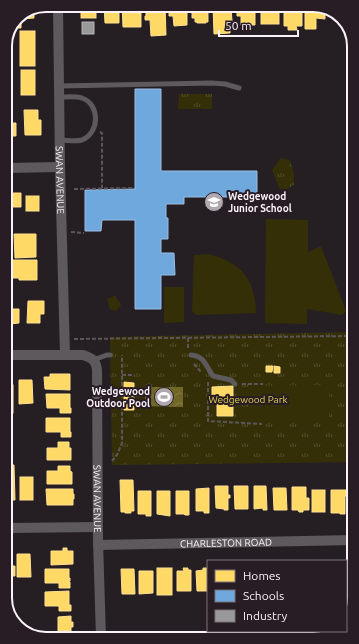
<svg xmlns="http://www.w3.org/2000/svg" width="359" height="644" font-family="Ubuntu,sans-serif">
	<defs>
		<pattern id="grass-tufts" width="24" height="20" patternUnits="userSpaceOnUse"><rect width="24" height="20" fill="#352f08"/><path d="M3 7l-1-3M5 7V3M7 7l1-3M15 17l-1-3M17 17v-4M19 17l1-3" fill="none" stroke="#534e2d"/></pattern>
		<pattern id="water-waves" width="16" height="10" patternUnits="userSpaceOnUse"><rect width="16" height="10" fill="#706625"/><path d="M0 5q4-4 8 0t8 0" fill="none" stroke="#857c45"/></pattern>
	</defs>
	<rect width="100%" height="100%" fill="#251f24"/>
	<g fill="url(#grass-tufts)">
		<polygon points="179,94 212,94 212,109 178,109"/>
		<polygon points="281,158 290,160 294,174 294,185 287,189 280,189 272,170"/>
		<polygon points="115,296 121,304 119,308 115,311 110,309 107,299"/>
		<polygon points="352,332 353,462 112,465 110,337"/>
	</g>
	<g fill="#352f08">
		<polygon points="266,219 308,220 308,252 321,246 346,311 342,315 307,309 307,324 265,323"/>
		<path d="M 208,254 C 241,262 255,279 256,313 L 196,315 L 192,311 L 194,255 Z"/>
		<polygon points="164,287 184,287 184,322 164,323"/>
		<polygon points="329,385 329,421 254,421 254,386"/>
	</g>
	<polygon fill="url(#water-waves)" points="145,387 183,387 183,407 145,406"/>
	<g fill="#ffd966" stroke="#fee092">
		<rect x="81" y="5" width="15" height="13"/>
		<polygon points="104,5 119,5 119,23 105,23"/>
		<polygon points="122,5 134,5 134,13 141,13 141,27 123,27"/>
		<polygon points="151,5 165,5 166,35 151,36 150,20 145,20 145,16 146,16 146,8 151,8"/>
		<polygon points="175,5 179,5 179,6 187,6 187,25 174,26 173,16 169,16 169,7 175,6"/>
		<polygon points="248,5 255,6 255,25 241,25 241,16 237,16 237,6"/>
		<rect x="261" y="5" width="18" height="19"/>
		<polygon points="286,5 302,5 302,26 296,26 297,30 288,30 288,26 284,26 284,6 286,6"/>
		<polygon points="305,5 317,5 320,7 320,8 325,8 325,19 316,18 316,29 305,29"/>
		<polygon points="192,6 198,6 198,8 208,8 208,22 206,22 206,23 197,23 197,22 195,22 195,18 192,18"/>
		<polygon points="220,6 220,8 231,7 232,21 230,21 230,33 214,34 213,7"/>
		<polygon points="34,10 34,18 21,19 21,28 12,28 17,17 19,17 19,16"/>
		<polygon points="330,10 338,13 341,17 341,21 335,21 335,18 330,17"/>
		<rect x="20" y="31" width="15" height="35"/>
		<rect x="21" y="70" width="14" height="25"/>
		<polygon points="24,110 38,110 38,120 41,120 41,135 25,135"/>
		<polygon points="5,111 11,111 11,123 16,123 16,136 6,136 6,138"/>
		<polygon points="6,193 21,193 21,207 6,207 6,212"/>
		<rect x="26" y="196" width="13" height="15"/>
		<polygon points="14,234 36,234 36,257 15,258"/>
		<polygon points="7,260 37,260 37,280 19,280 19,278 7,278 7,276 6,276 6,261"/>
		<polygon points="28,301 44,301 44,314 40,314 40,323 27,323"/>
		<polygon points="7,309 19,309 19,323 10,324 10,326 7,326"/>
		<polygon points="266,366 273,366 272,372 266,372"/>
		<polygon points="274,366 280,367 280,373 274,373"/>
		<polygon points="50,374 70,374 70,390 45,389 44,377 50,377"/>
		<polygon points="19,380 32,380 33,403 19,404"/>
		<polygon points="124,382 134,383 134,410 124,410"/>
		<rect x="7" y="385" width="6" height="28"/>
		<polygon points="233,386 233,416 217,416 217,403 212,403 212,387"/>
		<polygon points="46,394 70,394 70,408 71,408 71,413 60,413 60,408 47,408"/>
		<polygon points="46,418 70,418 70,432 71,432 71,437 61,437 61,432 46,432"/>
		<polygon points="58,442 69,442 69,448 71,448 71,460 47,460 47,448 58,448"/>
		<polygon points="7,465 14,465 15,500 8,500"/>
		<polygon points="58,466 70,466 70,471 72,472 72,484 47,484 47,471 58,471"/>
		<rect x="20" y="477" width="13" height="23"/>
		<polygon points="120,480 133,480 134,511 131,511 131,513 125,513 125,512 121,512"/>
		<polygon points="215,486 228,486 228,495 230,495 230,498 228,498 228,510 224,510 224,509 216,508"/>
		<polygon points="234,486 248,486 248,509 235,509"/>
		<polygon points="254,486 266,486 267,510 263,510 263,508 254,509"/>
		<polygon points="292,487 306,487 306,498 309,498 309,510 303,510 303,512 299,512 298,510 292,510"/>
		<polygon points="209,488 209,513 204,513 204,511 196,511 196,489"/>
		<polygon points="273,488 286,488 287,510 274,510"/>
		<polygon points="46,489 73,489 73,494 74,494 74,499 73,499 73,505 47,505"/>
		<rect x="312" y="490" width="13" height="22"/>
		<polygon points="331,490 346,490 346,496 345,496 345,514 340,514 340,513 331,513"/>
		<rect x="351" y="490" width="2" height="22"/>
		<polygon points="138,491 151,491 151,516 146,516 146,514 138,514"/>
		<polygon points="157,491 170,491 170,516 157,514"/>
		<polygon points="176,491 189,491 189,515 185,515 184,514 176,514"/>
		<polygon points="63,548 67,548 67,551 73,551 73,564 51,565 51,551 63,551"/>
		<polygon points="8,554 11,554 11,566 15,566 15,576 11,576 11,577 8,577"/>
		<polygon points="17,554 30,554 31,577 17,577"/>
		<rect x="346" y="567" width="8" height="15"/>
		<rect x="157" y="568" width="15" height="27"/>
		<polygon points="183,568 188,568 188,570 191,570 191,591 177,591 177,571 184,571"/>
		<polygon points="203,568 207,568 207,570 208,570 208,591 197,591 196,571 203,570"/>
		<polygon points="45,569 69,569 69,578 70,578 70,581 69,581 69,582 70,582 70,588 59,588 59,583 45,583"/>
		<polygon points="121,569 134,569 135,594 122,594"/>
		<polygon points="139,571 153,571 153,593 139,594"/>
		<polygon points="69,591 69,605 71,605 71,611 59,611 59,606 45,606 45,592"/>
		<polygon points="71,616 71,622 73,622 73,627 71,627 71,631 58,631 58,617"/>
		<polygon points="294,631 314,631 314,632 311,632 311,636 294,636"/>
		<rect x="192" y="635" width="13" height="2"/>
		<rect x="213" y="635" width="17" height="2"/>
		<rect x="58" y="636" width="14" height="3"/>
	</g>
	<polygon fill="#6fa8dc" stroke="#99bee4" points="135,89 161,89 161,171 257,171 257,197 184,197 184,204 166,204 166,218 168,218 168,239 161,239 161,253 174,253 175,275 161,275 161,309 135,309 135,220 102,220 101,231 85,231 85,190 135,189"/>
	<rect fill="#999" stroke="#b6b4b6" x="82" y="22" width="12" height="12"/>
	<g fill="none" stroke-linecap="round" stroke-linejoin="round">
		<g stroke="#5c565b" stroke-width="2" stroke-dasharray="4 2" stroke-linecap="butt">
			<polyline points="100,132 102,133 102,188"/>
			<polyline points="74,189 134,188"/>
			<polyline points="71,232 84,233"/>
			<polyline points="188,338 188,348"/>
			<polyline points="74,339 352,336"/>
			<polyline points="194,364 201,372"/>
			<polyline points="122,375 132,375"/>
			<polyline points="208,382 208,421 262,424"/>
			<polyline points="242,384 263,384"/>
			<polyline points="112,461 117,455 122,443 122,355"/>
		</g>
		<g stroke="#5d595c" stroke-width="5">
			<polyline points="59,86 212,83 225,84 239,88"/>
			<path d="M 60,97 C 67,97 75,96 82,98 C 100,104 100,133 82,140 C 75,142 67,140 60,140"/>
			<path d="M 191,355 C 205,356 206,367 213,376 L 231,380 L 235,384"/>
			<polyline points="93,360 107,355 110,355"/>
		</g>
		<g stroke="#5d595c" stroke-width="10">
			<path id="s1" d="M 58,5 L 60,167 L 65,355"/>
			<polyline points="6,168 60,167"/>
			<path id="s2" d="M 7,355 L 83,355 C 92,358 96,360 97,370 L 98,540 L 101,638"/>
			<polyline points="8,528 98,527"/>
			<path id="s3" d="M 98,545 L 354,540"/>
		</g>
	</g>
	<defs>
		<symbol id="school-disc" viewBox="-11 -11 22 22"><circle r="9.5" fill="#afa8ae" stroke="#281c25"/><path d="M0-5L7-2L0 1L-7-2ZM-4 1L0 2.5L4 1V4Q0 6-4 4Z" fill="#fff"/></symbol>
		<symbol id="stadium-disc" viewBox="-11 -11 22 22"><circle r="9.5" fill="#afa8ae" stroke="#281c25"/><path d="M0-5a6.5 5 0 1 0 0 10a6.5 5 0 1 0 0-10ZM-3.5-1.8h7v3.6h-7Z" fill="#fff"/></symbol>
	</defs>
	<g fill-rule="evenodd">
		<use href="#school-disc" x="203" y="191" width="22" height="22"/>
		<use href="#stadium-disc" x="153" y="386" width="22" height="22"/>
	</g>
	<g text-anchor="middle" stroke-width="4" stroke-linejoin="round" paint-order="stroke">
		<g font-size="10" fill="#faf2f8" stroke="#281c25">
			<text dy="4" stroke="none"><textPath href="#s1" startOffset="175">SWAN AVENUE</textPath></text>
			<text dy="4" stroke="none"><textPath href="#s2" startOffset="227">SWAN AVENUE</textPath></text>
			<text dy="4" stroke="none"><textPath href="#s3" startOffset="128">CHARLESTON ROAD</textPath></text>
		</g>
		<g font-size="10" font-weight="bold" fill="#faf2f8" stroke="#281c25" text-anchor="start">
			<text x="228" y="200">Wedgewood<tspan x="228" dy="12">Junior School</tspan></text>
			<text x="150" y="395" text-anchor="end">Wedgewood<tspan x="150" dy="12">Outdoor Pool</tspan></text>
		</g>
		<g font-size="10" fill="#e2d152" stroke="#281c25">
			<text x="248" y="403">Wedgewood Park</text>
		</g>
	</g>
	<path d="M0 0H359V644H0ZM46 12H313A34 34 0 0 1 347 46V598A34 34 0 0 1 313 632H46A34 34 0 0 1 12 598V46A34 34 0 0 1 46 12Z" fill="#281c25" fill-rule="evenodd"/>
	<path fill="none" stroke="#faf2f8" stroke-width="2" d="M46 12H313A34 34 0 0 1 347 46V598A34 34 0 0 1 313 632H46A34 34 0 0 1 12 598V46A34 34 0 0 1 46 12Z"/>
	<rect x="207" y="560" width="140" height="72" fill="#281c25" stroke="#7c7279"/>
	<rect x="215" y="570" width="20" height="12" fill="#ffd966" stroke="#7c7279"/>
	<text x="243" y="580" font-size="12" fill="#faf2f8">Homes</text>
	<rect x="215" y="590" width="20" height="12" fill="#6fa8dc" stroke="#7c7279"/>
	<text x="243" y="600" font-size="12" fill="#faf2f8">Schools</text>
	<rect x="215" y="610" width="20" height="12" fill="#999999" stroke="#7c7279"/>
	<text x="243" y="620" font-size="12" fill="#faf2f8">Industry</text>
	<path d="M219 30v6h79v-6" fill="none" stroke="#faf2f8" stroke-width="2"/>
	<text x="225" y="30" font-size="12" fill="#faf2f8" stroke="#281c25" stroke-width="3" paint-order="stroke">50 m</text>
</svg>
